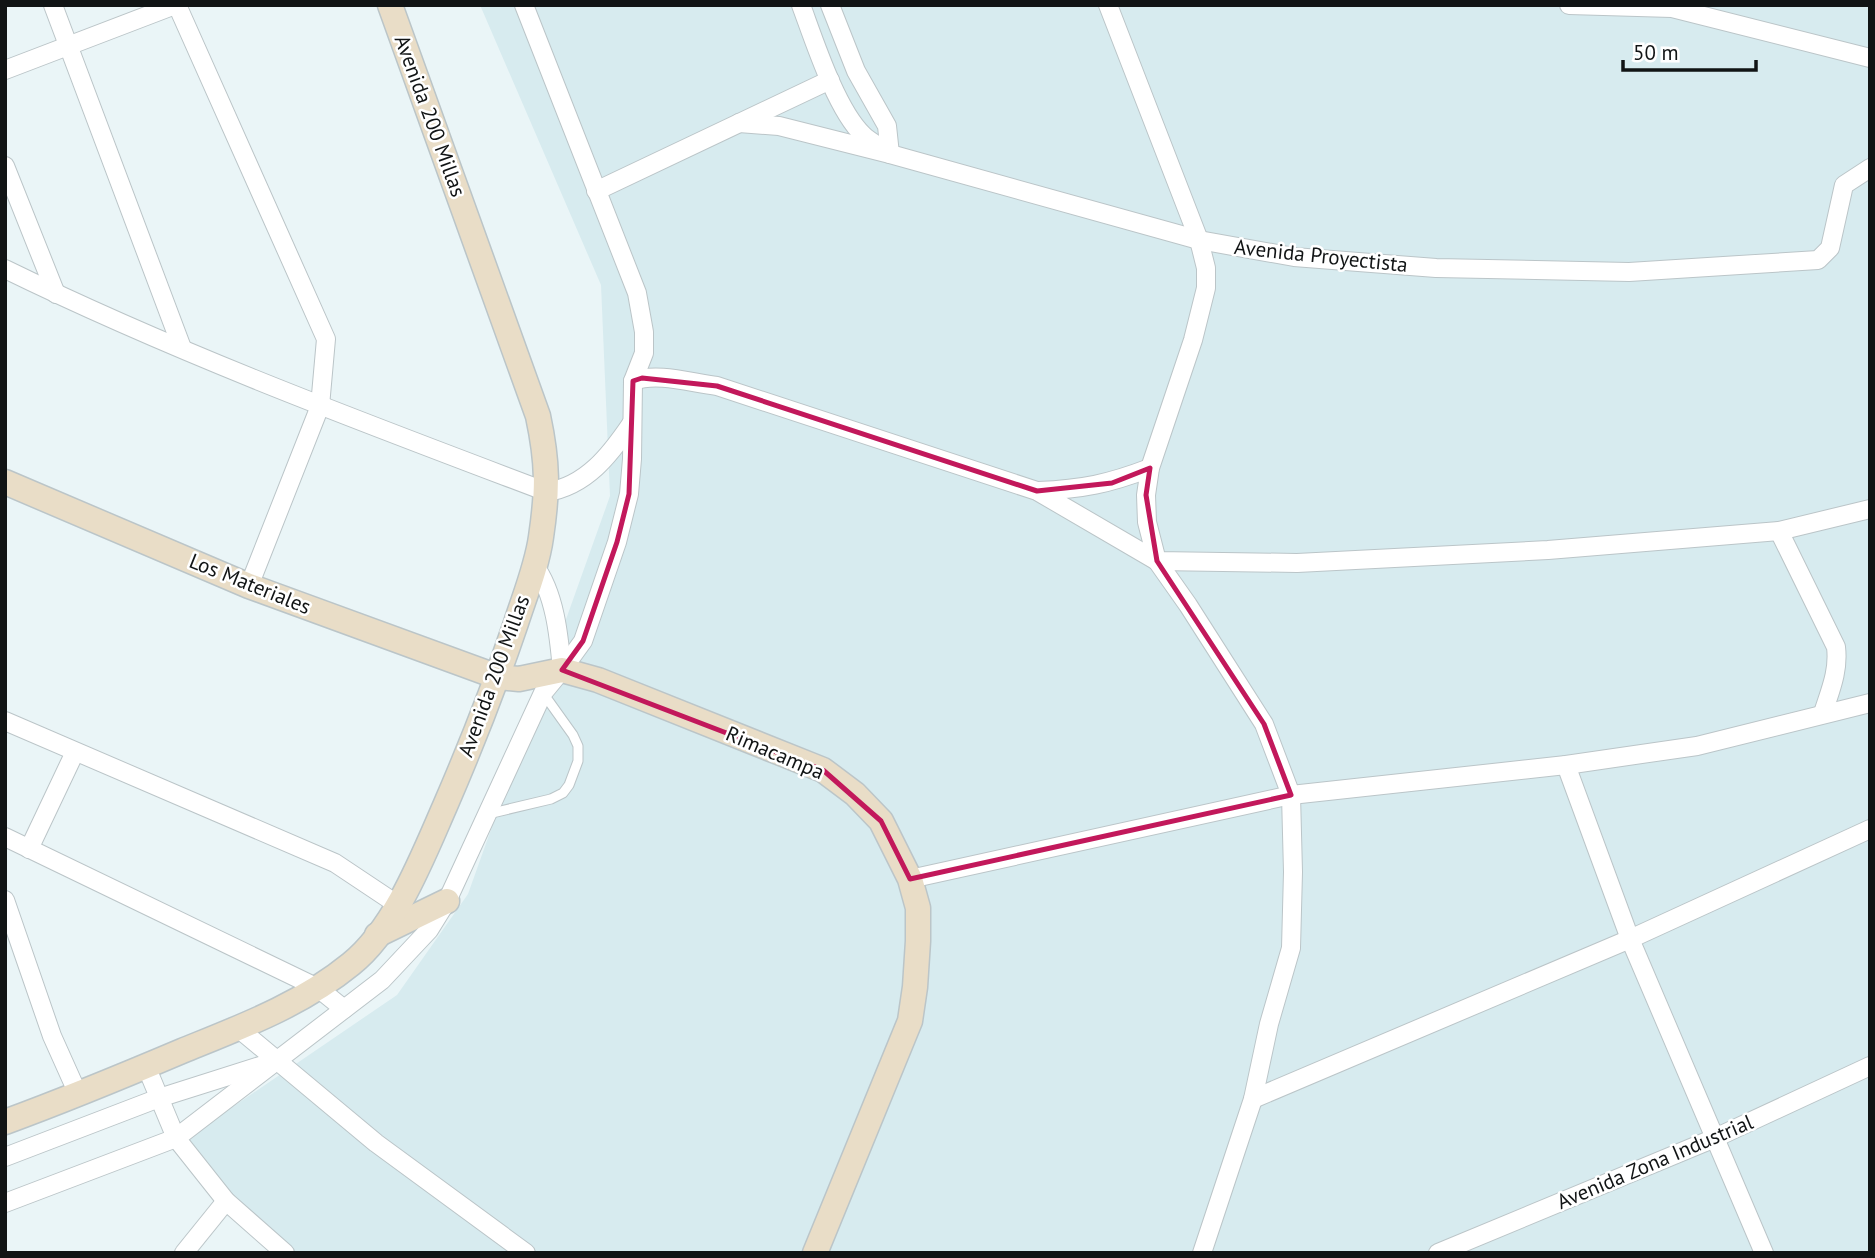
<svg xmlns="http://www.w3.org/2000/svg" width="1875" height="1258" font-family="'PT Sans',sans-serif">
	<rect width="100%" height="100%" fill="#eaf5f7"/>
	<polygon fill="#d7ebef" points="480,5 1870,5 1870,1253 291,1253 231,1197 171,1149 397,995 468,894 610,496 601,285"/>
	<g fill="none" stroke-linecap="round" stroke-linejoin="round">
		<defs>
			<polyline id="lane" points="488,814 551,799 563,793 569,785 578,761 578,746 573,735 543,693"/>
			<g id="street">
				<polyline points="53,5 182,348"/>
				<polyline points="177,5 326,339 320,406 249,586"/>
				<polyline points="524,5 637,293 644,332 644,353 633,381 632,459 629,494 617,542 583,641 562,670"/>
				<path d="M 801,5 C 814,40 836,109 863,135 C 870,142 881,147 890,154 L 1199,240 L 1294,257 L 1436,268 L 1629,272 L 1818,260 L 1830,248 L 1844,185 L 1870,168"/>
				<polyline points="1108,5 1199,240 1206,268 1206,288 1193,340 1150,468 1146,495 1147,522 1157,561 1188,605 1264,724 1291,795 1293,872 1291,948 1269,1024 1253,1099 1202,1253"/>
				<polyline points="1569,5 1672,8 1870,58"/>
				<polyline points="5,70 175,5"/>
				<polyline points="739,123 779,126 890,154 887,126 856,71 830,5"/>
				<polyline points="5,166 56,294"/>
				<polyline points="596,191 830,80"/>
				<path d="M 5,269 C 181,355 365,423 547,492 C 586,486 610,455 631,424"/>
				<path d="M 633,381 C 658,372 691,383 717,386 L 1037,491 L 1157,561 L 1297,563 L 1548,550 L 1779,531 L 1870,509"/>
				<path d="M 1038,491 C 1083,489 1108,484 1150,468"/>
				<path d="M 1779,531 L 1836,647 C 1839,671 1830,691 1823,713"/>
				<polyline points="5,721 335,863 398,905"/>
				<polyline points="1566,765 1630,939 1764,1253"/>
				<polyline points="5,837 318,988 344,1009"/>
				<polyline points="29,849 75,752"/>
				<polyline points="910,879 1291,795 1566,765 1697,746 1870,703"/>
				<polyline points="5,900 52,1036 78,1094"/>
				<polyline points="238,1028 376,1143 526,1253"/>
				<polyline points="146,1066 176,1138 226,1201 285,1253"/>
				<polyline points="1253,1099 1630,939 1870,829"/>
				<polyline points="5,1157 159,1098 263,1065"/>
				<path d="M 5,1203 L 176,1138 L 382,980 L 429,930 L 447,901 L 543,693 L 562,670 C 559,636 555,593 534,565"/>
				<polyline points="184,1253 226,1201"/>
				<polyline points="1438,1253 1715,1138 1870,1066"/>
			</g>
			<g id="secondary">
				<polyline points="5,482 249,586 498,677 519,679 562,670 598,680 823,770 855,794 881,821 910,879 918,908 918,941 915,987 910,1021 815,1253"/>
				<polyline points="377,935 447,901"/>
				<path d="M 5,1122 C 65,1100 123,1076 182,1051 C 241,1027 301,1005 351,964 C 395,929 423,856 445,806 C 471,746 495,685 516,623 C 525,595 537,566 541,537 C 548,490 548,463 538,416 L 390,5"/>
			</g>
		</defs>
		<use href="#lane" stroke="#bbc5c8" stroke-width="11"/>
		<use href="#street" stroke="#bbc5c8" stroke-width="20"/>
		<use href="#secondary" stroke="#bbc5c8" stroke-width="27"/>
		<use href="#lane" stroke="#fff" stroke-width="9"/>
		<use href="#street" stroke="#fff" stroke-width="18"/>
		<use href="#secondary" stroke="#e9ddc7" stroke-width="24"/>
	</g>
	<path fill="none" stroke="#c2185b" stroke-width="5" stroke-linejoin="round" d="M 642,378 L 717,386 L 1037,491 L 1112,483 L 1150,468 L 1146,495 L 1157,561 L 1264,724 L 1291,795 L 910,879 L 881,821 L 823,770 L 562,670 L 583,641 L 617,542 L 629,494 L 633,381 Z"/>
	<g text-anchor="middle" stroke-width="5" stroke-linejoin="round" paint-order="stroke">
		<g font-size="21" fill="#111415" stroke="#fff">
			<text transform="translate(430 116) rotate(70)" y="7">Avenida 200 Millas</text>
			<text transform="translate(1321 256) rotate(6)" y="7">Avenida Proyectista</text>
			<text transform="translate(250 584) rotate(22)" y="7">Los Materiales</text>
			<text transform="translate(494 676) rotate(-70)" y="7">Avenida 200 Millas</text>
			<text transform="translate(775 753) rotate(23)" y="7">Rimacampa</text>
			<text transform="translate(1655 1162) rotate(-23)" y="7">Avenida Zona Industrial</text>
		</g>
	</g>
	<rect width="1875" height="1258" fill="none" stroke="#111415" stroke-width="14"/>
	<path d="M1623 60v10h133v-10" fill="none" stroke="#111415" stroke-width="3.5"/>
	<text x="1633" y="60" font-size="21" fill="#111415" stroke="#ffffff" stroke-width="5" paint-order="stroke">50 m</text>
</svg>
